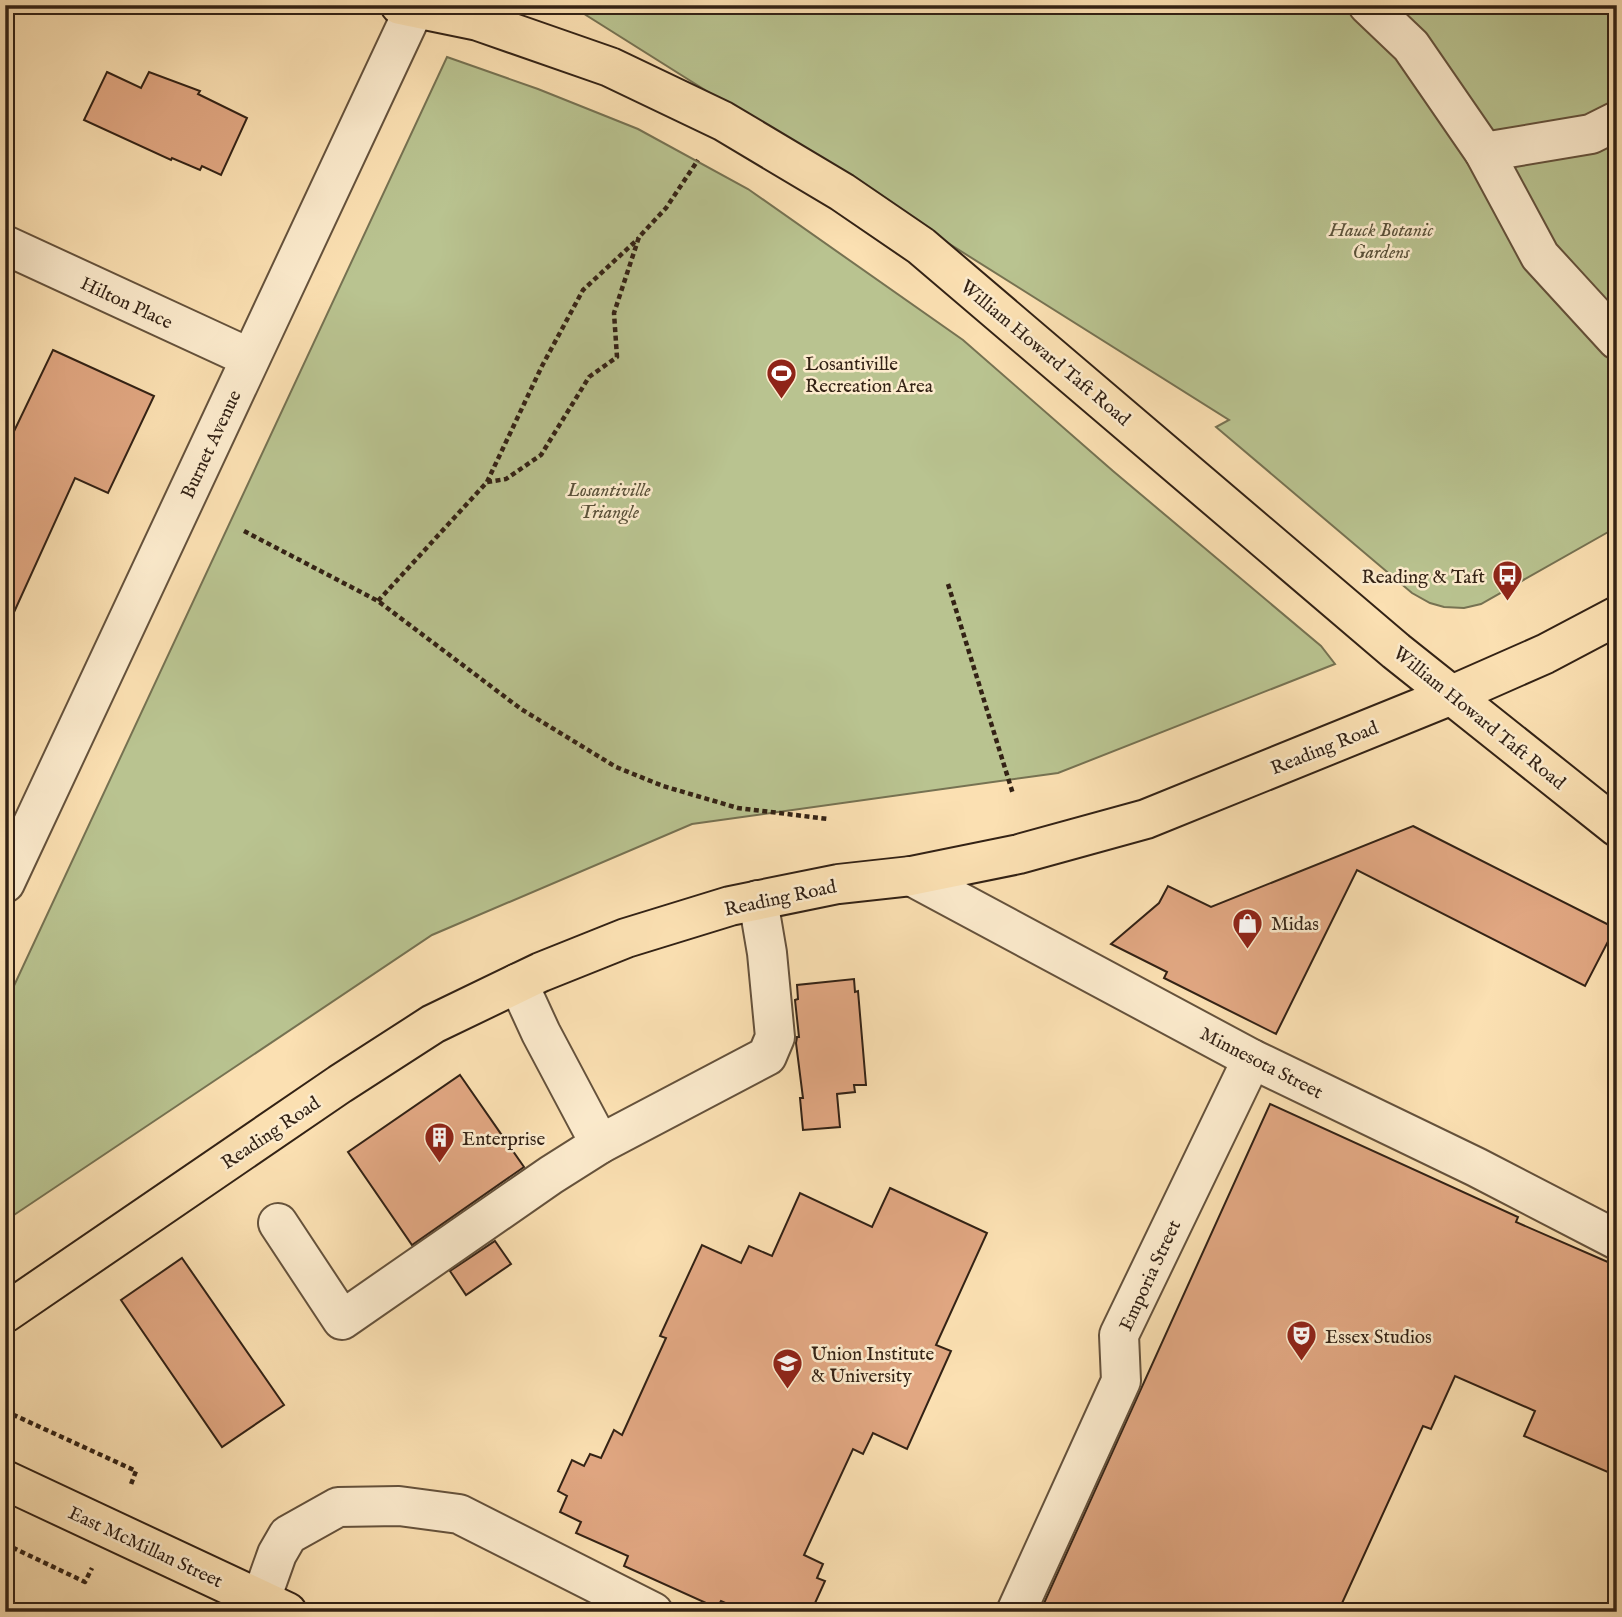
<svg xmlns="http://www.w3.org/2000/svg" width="1622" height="1617" font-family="'IM FELL English',serif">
	<rect width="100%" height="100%" fill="#fbe0b2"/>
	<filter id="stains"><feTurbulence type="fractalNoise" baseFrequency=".00286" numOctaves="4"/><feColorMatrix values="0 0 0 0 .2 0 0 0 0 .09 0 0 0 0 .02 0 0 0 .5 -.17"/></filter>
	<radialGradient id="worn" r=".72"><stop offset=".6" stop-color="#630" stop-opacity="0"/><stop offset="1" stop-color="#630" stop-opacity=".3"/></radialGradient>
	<g fill="#b9c390" stroke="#767252" stroke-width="2">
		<polygon points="570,5 1617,5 1617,527 1481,604 1464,608 1444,607 1430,603 1412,593 1216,427 1229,420"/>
		<polygon points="447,57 538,89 638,129 748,189 963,340 1113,471 1321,646 1335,664 1058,773 692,824 432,935 5,1221 5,1005"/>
	</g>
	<g fill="#e1a782" stroke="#332215" stroke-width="2">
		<polygon points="107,72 141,88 149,72 200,91 198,94 247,118 221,175 202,166 200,170 172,158 171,160 84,120"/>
		<polygon points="53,350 154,396 108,493 75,478 5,632 5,450"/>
		<polygon points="1413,826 1615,928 1585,986 1357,870 1276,1034 1164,978 1167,972 1111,944 1159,903 1168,886 1211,907"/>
		<polygon points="854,979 855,992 858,991 866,1085 854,1085 855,1092 837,1094 840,1127 803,1130 800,1098 803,1098 796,1043 797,1037 799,1037 795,1000 798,999 797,985"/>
		<polygon points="460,1075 524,1167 412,1245 348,1152"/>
		<polygon points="1270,1104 1518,1217 1516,1222 1617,1266 1617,1476 1524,1436 1535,1411 1455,1376 1431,1429 1423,1426 1338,1612 1040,1612"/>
		<polygon points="890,1188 987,1233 936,1345 951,1351 907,1449 873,1433 863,1454 853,1449 804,1555 823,1564 817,1578 825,1581 811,1612 746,1612 721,1601 717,1608 624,1566 628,1556 576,1533 581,1522 560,1512 567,1496 558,1491 572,1460 584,1466 590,1454 601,1458 614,1430 622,1435 666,1338 660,1336 702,1245 741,1263 749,1246 772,1256 800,1193 872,1227"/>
		<polygon points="495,1241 511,1264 466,1295 450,1271"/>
		<polygon points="182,1258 284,1405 222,1447 121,1300"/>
	</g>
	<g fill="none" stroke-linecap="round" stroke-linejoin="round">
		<defs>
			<g id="minor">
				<polyline points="1368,5 1411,46 1484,152 1540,256 1617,340"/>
				<polyline points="1484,152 1591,134 1617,121"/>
				<polyline points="5,245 250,358"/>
				<polyline points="911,876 1252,1059 1476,1167 1617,1240"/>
				<polyline points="5,883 416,5"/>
				<polyline points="518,983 541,1033 600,1144"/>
				<polyline points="278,1223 342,1320 551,1175 600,1144 767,1056 775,1037 767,953 758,900"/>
				<polyline points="261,1599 277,1554 288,1535 338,1507 399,1506 459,1514 653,1612"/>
				<polyline points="1016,1612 1121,1381 1119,1335 1252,1059"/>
			</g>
			<g id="major">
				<polyline points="400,5 478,21 610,67 723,121 842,192 921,246 1396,651 1617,827"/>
				<polyline points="5,1313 340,1084 433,1024 541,972 626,938 730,906 838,884 911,876 1019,854 1146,819 1452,695 1545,654 1617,616"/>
				<polyline points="5,1480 287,1612"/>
			</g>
		</defs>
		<use href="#minor" stroke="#65523c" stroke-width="42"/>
		<use href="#major" stroke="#332215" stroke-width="42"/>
		<g stroke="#332215" stroke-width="4.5" stroke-dasharray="5 3.5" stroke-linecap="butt">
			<polyline points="487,482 542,366 583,290 639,238"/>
			<polyline points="244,531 378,601 521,709 616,767 663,786 738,808 828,819"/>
			<polyline points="948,584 1013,794"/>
			<polyline points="378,601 487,482 506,479 541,455 589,377 617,357 614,313 639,237 666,208 698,160"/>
			<polyline points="5,1411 136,1471 130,1487"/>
			<polyline points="5,1544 85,1582 92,1568"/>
		</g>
		<use href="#minor" stroke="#fcebcd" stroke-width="38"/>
		<use href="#major" stroke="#fbe0b2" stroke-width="38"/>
	</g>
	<defs>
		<symbol id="stadium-pin" viewBox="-11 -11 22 30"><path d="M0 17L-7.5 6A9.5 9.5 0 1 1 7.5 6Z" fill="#8f2418" stroke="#fcebcd"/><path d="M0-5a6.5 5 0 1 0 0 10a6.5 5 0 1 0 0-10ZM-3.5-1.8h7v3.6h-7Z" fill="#fff"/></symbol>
		<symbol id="bus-pin" viewBox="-11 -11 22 30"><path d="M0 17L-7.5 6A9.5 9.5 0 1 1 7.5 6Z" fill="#8f2418" stroke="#fcebcd"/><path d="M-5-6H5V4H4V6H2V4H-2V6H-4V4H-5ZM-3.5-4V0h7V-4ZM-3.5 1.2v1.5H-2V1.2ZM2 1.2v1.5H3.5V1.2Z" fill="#fff"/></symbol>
		<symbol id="shop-pin" viewBox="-11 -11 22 30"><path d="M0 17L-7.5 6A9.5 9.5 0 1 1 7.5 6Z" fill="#8f2418" stroke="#fcebcd"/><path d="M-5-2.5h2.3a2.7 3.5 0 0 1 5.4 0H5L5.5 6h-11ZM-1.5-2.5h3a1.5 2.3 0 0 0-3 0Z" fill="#fff"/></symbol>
		<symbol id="building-pin" viewBox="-11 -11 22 30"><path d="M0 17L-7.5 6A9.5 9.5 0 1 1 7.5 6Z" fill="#8f2418" stroke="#fcebcd"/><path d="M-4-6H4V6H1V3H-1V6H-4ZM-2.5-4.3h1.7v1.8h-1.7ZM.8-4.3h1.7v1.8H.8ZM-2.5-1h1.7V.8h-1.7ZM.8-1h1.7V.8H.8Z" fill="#fff"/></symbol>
		<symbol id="theatre-pin" viewBox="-11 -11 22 30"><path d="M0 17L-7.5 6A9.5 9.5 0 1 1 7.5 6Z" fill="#8f2418" stroke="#fcebcd"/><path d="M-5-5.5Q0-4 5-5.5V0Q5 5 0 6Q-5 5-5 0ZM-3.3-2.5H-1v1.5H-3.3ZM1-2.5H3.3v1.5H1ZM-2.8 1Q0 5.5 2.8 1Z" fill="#fff"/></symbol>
		<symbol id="university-pin" viewBox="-11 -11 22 30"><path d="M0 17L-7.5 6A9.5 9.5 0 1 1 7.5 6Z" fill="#8f2418" stroke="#fcebcd"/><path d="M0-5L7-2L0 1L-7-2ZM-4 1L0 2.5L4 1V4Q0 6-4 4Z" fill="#fff"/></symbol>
	</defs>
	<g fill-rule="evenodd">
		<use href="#stadium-pin" x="764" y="356" width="35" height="47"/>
		<use href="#bus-pin" x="1490" y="558" width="35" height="47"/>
		<use href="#shop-pin" x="1230" y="906" width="35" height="47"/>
		<use href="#building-pin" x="422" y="1120" width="35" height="47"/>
		<use href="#theatre-pin" x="1284" y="1318" width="35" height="47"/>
		<use href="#university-pin" x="770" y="1346" width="35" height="47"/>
	</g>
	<g text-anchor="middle" stroke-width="5" stroke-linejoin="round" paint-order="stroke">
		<g font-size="19" font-style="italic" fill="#5b523a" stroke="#fcebcd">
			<text x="1381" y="236">Hauck Botanic<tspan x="1381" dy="22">Gardens</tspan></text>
			<text x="609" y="496">Losantiville<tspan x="609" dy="22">Triangle</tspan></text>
		</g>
		<g font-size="19" fill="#332215" stroke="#fcebcd">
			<text transform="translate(127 302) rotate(25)" y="7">Hilton Place</text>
			<text transform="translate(1046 352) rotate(40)" y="7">William Howard Taft Road</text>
			<text transform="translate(210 444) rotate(-65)" y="7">Burnet Avenue</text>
			<text transform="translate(1480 717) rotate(39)" y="7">William Howard Taft Road</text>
			<text transform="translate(1324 747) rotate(-22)" y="7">Reading Road</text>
			<text transform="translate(780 897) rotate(-12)" y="7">Reading Road</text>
			<text transform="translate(1262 1062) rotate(27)" y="7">Minnesota Street</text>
			<text transform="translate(270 1132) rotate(-34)" y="7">Reading Road</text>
			<text transform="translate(1149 1275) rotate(-65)" y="7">Emporia Street</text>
			<text transform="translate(146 1546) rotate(25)" y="7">East McMillan Street</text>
		</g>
		<g font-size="19" fill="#332215" stroke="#fcebcd" text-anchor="start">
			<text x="805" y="370">Losantiville<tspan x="805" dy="22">Recreation Area</tspan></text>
			<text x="1485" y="583" text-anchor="end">Reading &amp; Taft</text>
			<text x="1271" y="930">Midas</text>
			<text x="462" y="1145">Enterprise</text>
			<text x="1325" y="1343">Essex Studios</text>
			<text x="811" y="1360">Union Institute<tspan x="811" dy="22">&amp; University</tspan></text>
		</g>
	</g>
	<rect width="1622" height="1617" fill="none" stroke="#fbe0b2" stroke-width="28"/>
	<rect x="7" y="7" width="1608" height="1603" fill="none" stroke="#332215" stroke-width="3.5"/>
	<rect x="14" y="14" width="1594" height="1589" fill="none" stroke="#332215" stroke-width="2"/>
	<rect width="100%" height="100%" filter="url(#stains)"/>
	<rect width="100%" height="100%" fill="url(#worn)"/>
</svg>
